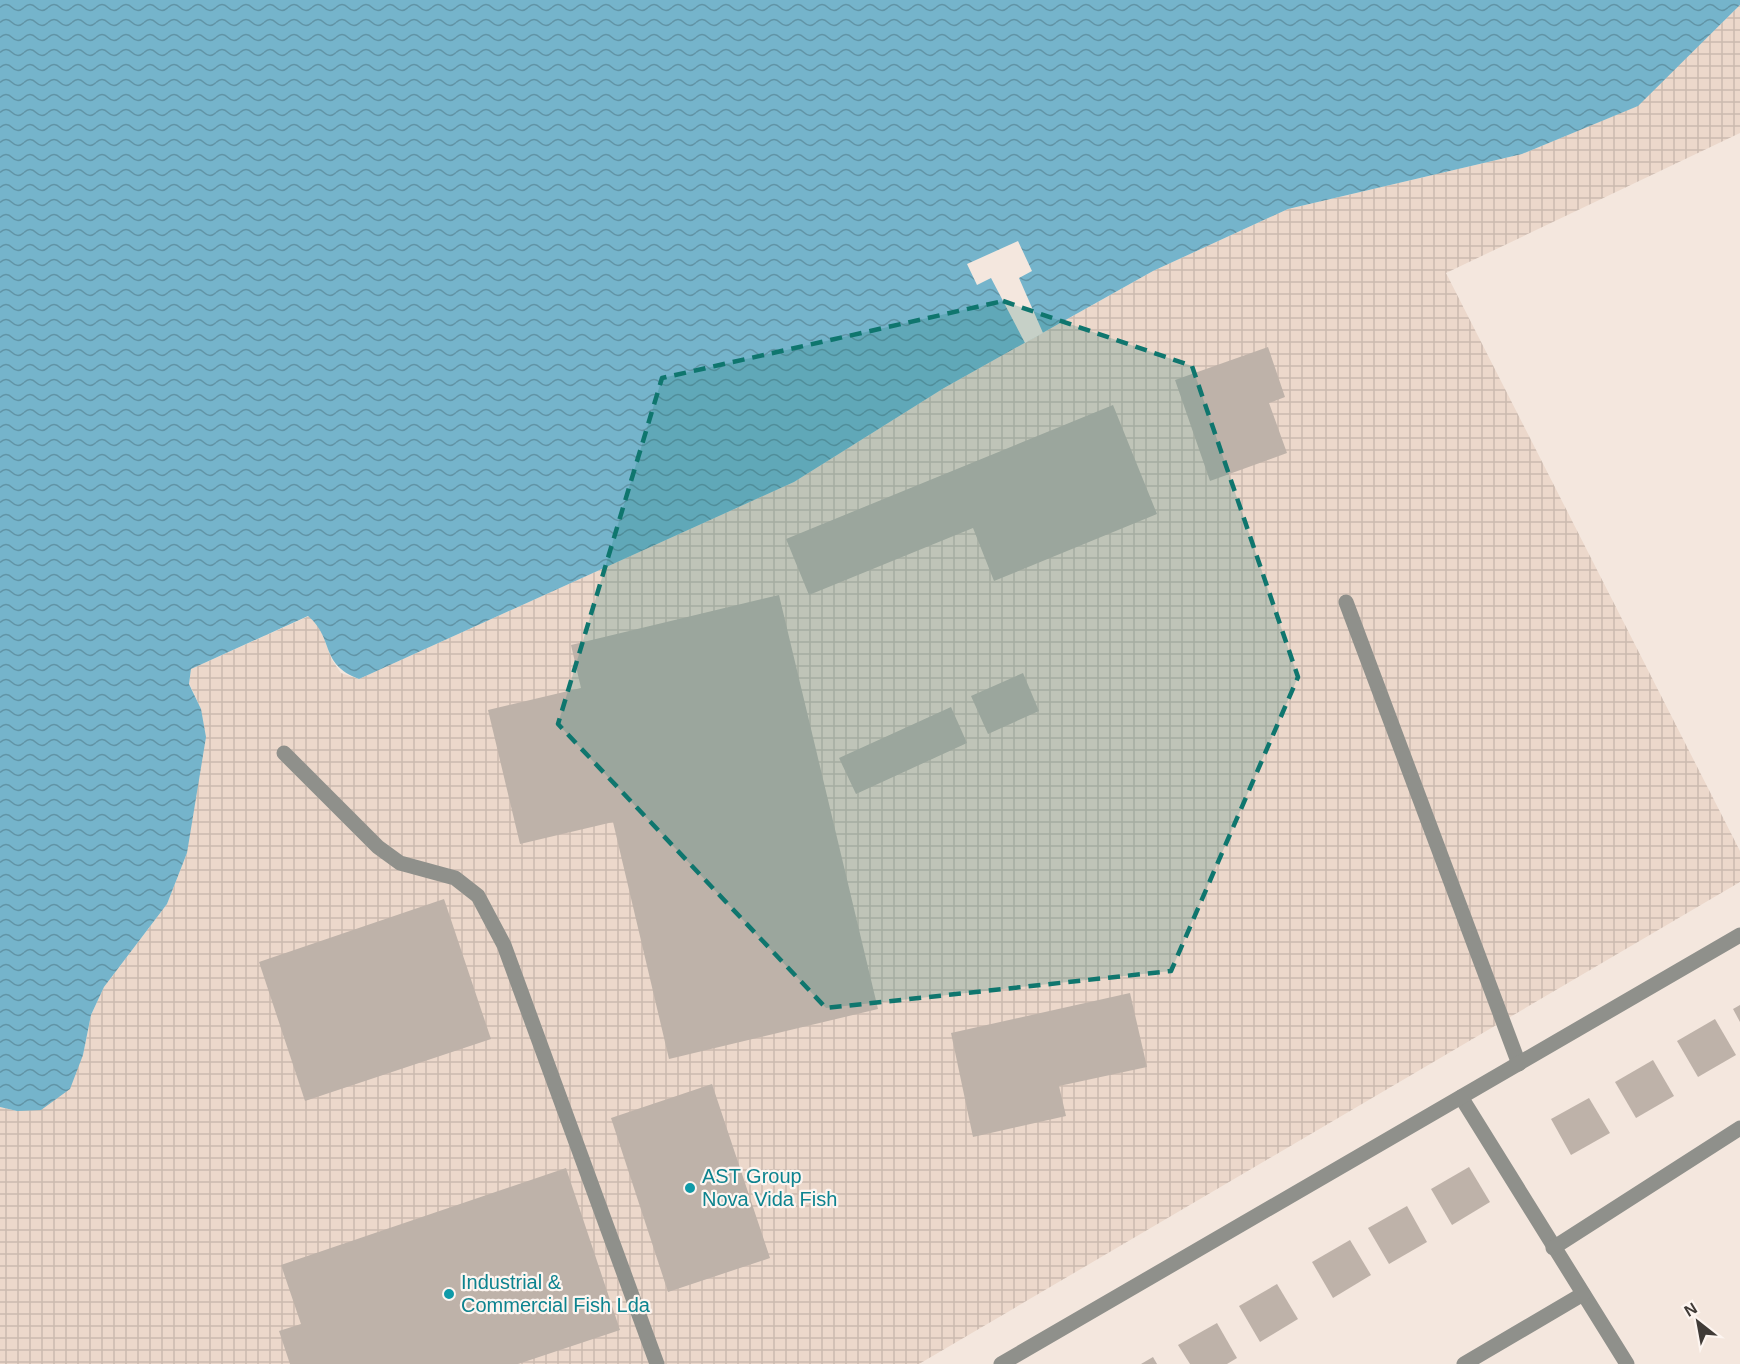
<svg xmlns="http://www.w3.org/2000/svg" width="1740" height="1364" font-family="Helvetica,sans-serif">
	<defs>
		<pattern id="industrial-grid" width="8" height="8" patternUnits="userSpaceOnUse" patternTransform="scale(1.5)"><rect width="8" height="8" fill="#ecd8cb"/><path d="M0 4h8M4 0v8" fill="none" stroke="#cbbaaf"/></pattern>
		<pattern id="water-waves" width="16" height="10" patternUnits="userSpaceOnUse" patternTransform="scale(1.5)"><rect width="16" height="10" fill="#75b4cb"/><path d="M0 5q4-4 8 0t8 0" fill="none" stroke="#6194a6"/></pattern>
	</defs>
	<rect width="100%" height="100%" fill="#f4e7de"/>
	<polygon fill="url(#industrial-grid)" points="1740,5 1740,133 1446,273 1740,851 1740,882 919,1364 0,1364 0,1107 17,1111 83,1055 91,1015 104,987 167,904 187,853 201,709 189,683 191,669 309,616 319,625 332,660 341,673 359,679 794,482 944,388 1153,271 1288,209 1522,154 1637,106"/>
	<path fill="url(#water-waves)" d="M 0,0 L 1740,0 L 1740,5 L 1638,106 L 1522,154 L 1288,209 L 1153,271 L 944,388 L 794,482 L 359,679 C 319,664 335,639 308,616 L 191,669 L 189,684 L 201,709 L 206,737 L 187,853 L 167,904 L 104,987 L 91,1015 L 83,1055 L 70,1089 L 41,1110 L 17,1111 L 0,1107 Z"/>
	<polygon fill="#f4e7de" points="1018,241 1032,271 1019,278 1043,333 1025,343 991,278 977,285 967,264"/>
	<g fill="#beb2a9">
		<polygon points="1268,347 1285,397 1269,403 1287,453 1210,481 1175,380"/>
		<polygon points="1113,405 1157,514 994,581 973,528 809,595 786,539"/>
		<polygon points="779,595 878,1009 669,1059 613,822 520,844 488,710 581,688 571,645"/>
		<polygon points="1023,673 1039,711 988,734 971,696"/>
		<polygon points="951,707 967,743 856,794 839,758"/>
		<polygon points="444,899 491,1039 305,1101 259,962"/>
		<polygon points="1130,993 1147,1067 1059,1086 1066,1116 973,1137 951,1033"/>
		<polygon points="1740,1005 1740,1022 1733,1009"/>
		<polygon points="1715,1019 1736,1055 1698,1077 1677,1041"/>
		<polygon points="1653,1060 1674,1096 1636,1118 1615,1082"/>
		<polygon points="712,1084 770,1258 668,1292 611,1118"/>
		<polygon points="1589,1098 1610,1133 1571,1155 1551,1119"/>
		<polygon points="1469,1167 1490,1202 1452,1225 1431,1189"/>
		<polygon points="566,1168 620,1330 518,1364 290,1364 279,1331 301,1324 281,1265"/>
		<polygon points="1407,1206 1427,1242 1389,1264 1368,1228"/>
		<polygon points="1350,1240 1371,1275 1333,1298 1312,1262"/>
		<polygon points="1277,1284 1298,1319 1260,1342 1239,1306"/>
		<polygon points="1217,1323 1237,1358 1227,1364 1190,1364 1178,1345"/>
		<polygon points="1153,1357 1157,1364 1141,1364"/>
	</g>
	<g fill="none" stroke-linecap="round" stroke-linejoin="round">
		<g stroke="#8f908b" stroke-width="15">
			<polyline points="1346,602 1519,1064"/>
			<polyline points="284,753 378,847 400,863 455,878 478,896 504,945 657,1364"/>
			<polyline points="1461,1097 1627,1364"/>
			<polyline points="1553,1248 1740,1128"/>
			<polyline points="1001,1364 1740,935"/>
			<polyline points="1464,1364 1583,1294"/>
		</g>
	</g>
	<path fill="#0f766e" fill-opacity="0.2" stroke="#0f766e" stroke-width="4.5" stroke-dasharray="12 8" stroke-linejoin="round" d="M 1003,301 L 1192,366 L 1298,677 L 1171,971 L 826,1008 L 558,724 L 662,378 Z"/>
	<g fill="#0f9aa8" stroke="#fdf5f0" stroke-width="2">
		<circle cx="690" cy="1188" r="6"/>
		<circle cx="449" cy="1294" r="6"/>
	</g>
	<g text-anchor="middle" stroke-width="4.5" stroke-linejoin="round" paint-order="stroke">
		<g font-size="20" fill="#0d838f" stroke="#fdf5f0" text-anchor="start">
			<text x="702" y="1183">AST Group<tspan x="702" dy="23">Nova Vida Fish</tspan></text>
			<text x="461" y="1289">Industrial &amp;<tspan x="461" dy="23">Commercial Fish Lda</tspan></text>
		</g>
	</g>
	<g transform="translate(1698 1322) rotate(329)" stroke="#fdf5f0" stroke-width="4.5" paint-order="stroke">
	<path d="M0-4.5L10 22L0 15L-10 22Z" fill="#403b37"/>
	<text y="-9" font-size="16" font-weight="bold" text-anchor="middle" fill="#403b37">N</text>
	</g>
</svg>
